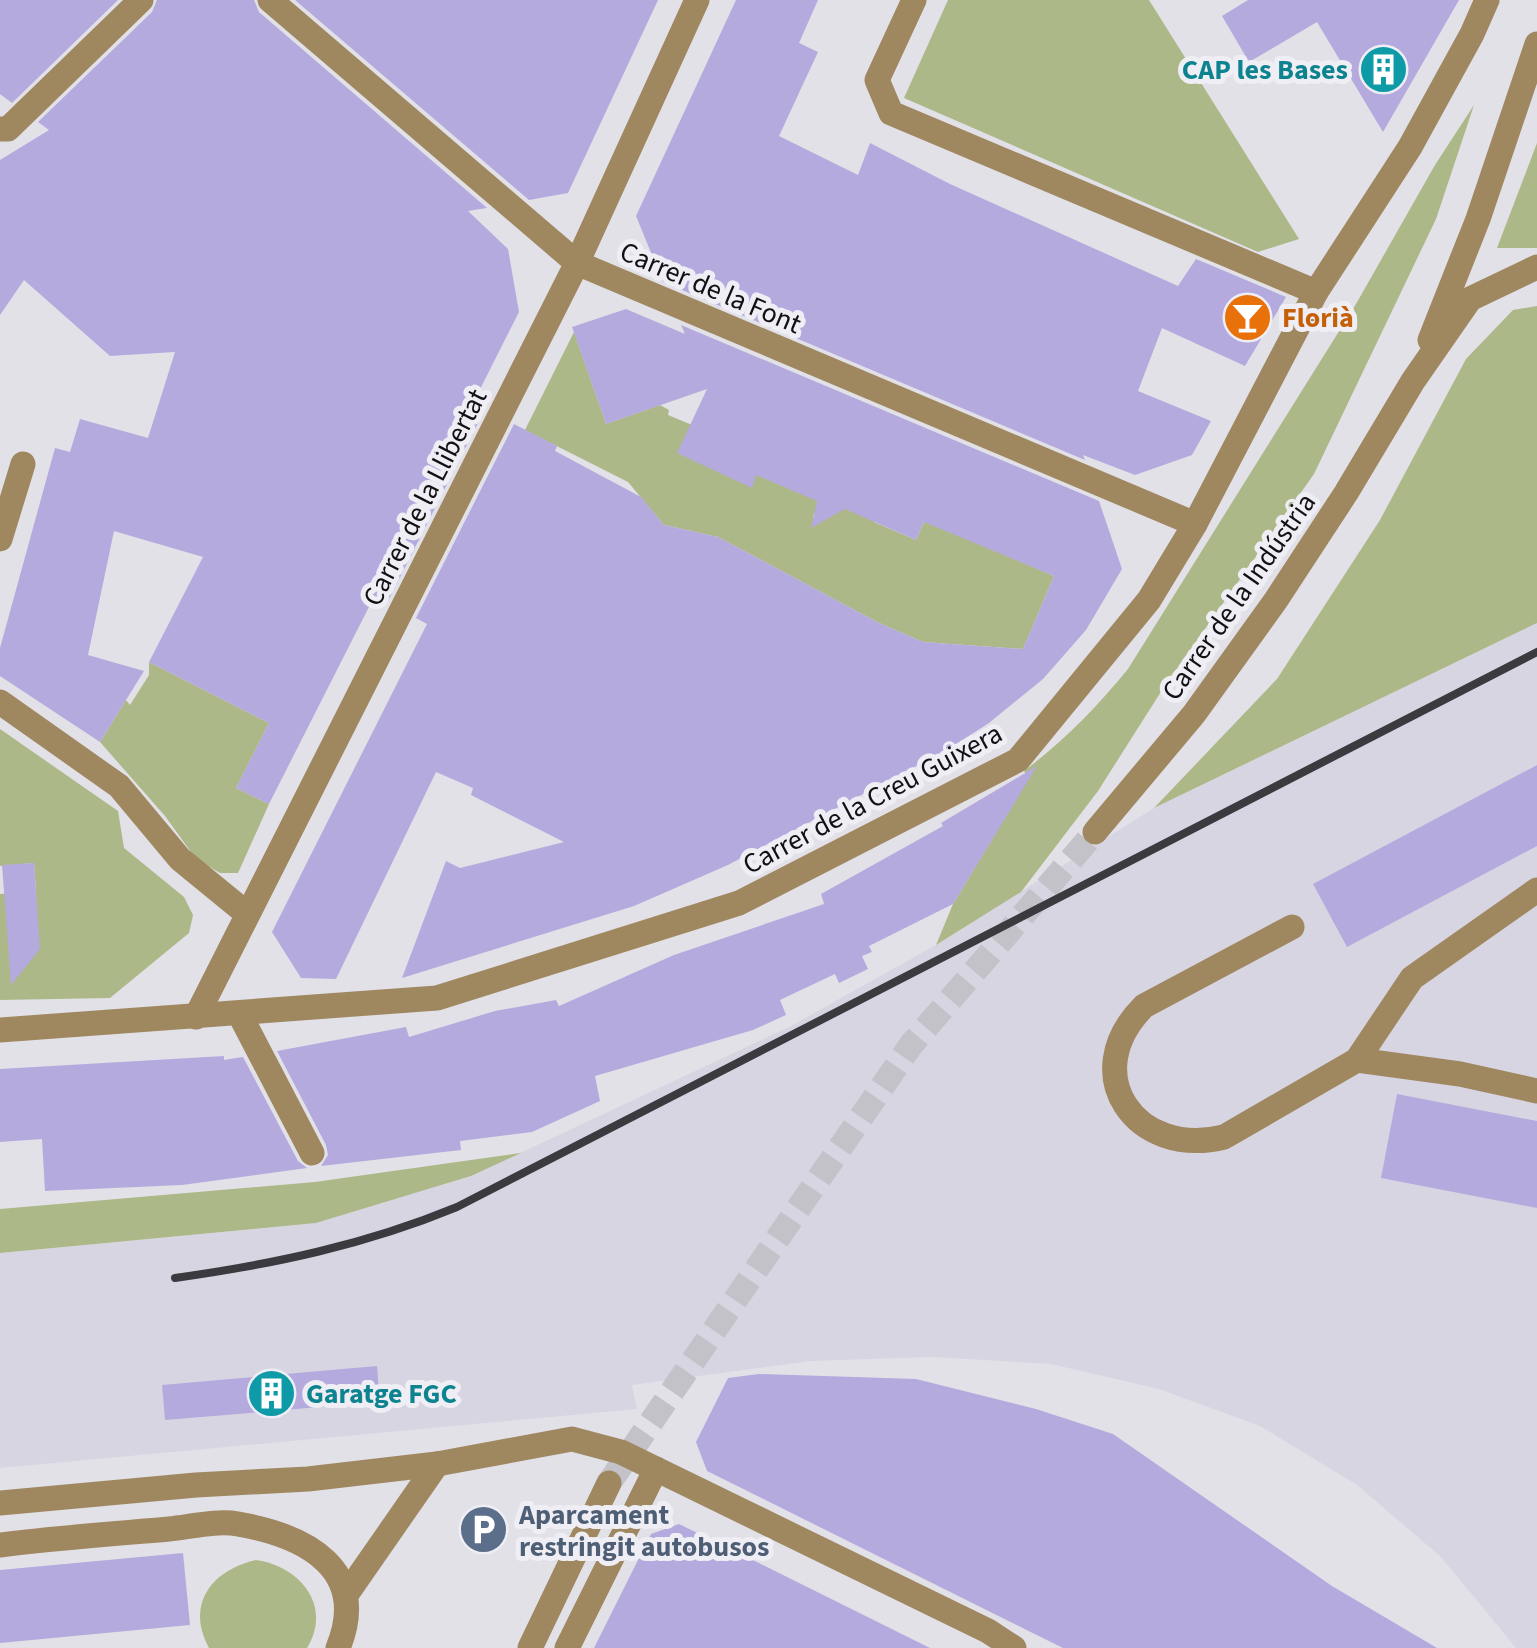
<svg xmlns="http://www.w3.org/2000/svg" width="1537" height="1648" font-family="'Source Sans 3',sans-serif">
	<rect width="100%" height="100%" fill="#e2e1e8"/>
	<polygon fill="#d8d5e3" points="1537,623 1537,1648 1516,1648 1441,1557 1357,1485 1260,1426 1159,1389 1051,1364 931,1357 811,1361 632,1385 637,1409 0,1468 0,1253 316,1223 471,1176 791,1026 936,945 1154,808"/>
	<g fill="#acb887">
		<polygon points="948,0 1149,0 1299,239 1258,252 904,98"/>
		<path d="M 1474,105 L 1436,219 L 1314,474 L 1164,687 L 1098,791 L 1021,892 L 936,945 L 953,904 L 1029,778 L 1024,771 C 1064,741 1096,708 1128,669 L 1356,304 L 1435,165 Z"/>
		<polygon points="1537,143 1537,248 1497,248"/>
		<polygon points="1537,306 1537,623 1154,808 1277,679 1380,520 1466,359 1513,310"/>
		<polygon points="574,332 606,424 660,405 669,410 668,415 752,450 819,502 813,517 821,522 838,488 881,506 874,522 916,540 925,520 1054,576 1023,649 923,642 877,622 718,537 664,525 628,482 525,430"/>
		<polygon points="149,662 269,723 236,788 269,804 238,873 220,873 196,859 165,816 100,742 126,700 130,705 149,675"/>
		<polygon points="0,729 118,811 124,848 184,897 193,915 189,933 110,998 0,1000 0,894 36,891 34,863 0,866"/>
		<polygon points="521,1153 471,1176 316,1223 0,1253 0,1209 315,1182"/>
		<path d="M 256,1560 C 299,1566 333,1605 307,1648 L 209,1648 C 185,1604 212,1570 256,1560 Z"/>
	</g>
	<g fill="#b5aade">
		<polygon points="0,0 118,0 12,103 0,94"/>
		<polygon points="157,0 254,0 259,12 487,208 468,211 508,249 519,312 473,403 485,409 387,603 374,597 269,804 236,788 269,723 149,662 203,557 114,531 88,655 144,671 100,742 0,676 0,648 55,448 70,452 80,419 148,438 175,352 110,356 24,280 0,315 0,160 49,130 38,122 152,12"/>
		<polygon points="295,0 658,0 568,193 529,200"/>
		<polygon points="736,0 818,0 799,43 818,52 779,136 858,175 870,143 950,184 1178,286 1196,259 1286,297 1245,366 1162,328 1138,391 1211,421 1192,455 1135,475 1083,455 1085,460 663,282 636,216"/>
		<polygon points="1248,0 1459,0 1383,132 1317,22 1249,62 1222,16"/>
		<polygon points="626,309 685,334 681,325 1099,501 1122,569 1086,630 1043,679 989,723 945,751 728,865 634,906 402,978 446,861 460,868 564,842 471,795 473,788 436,772 336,979 301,978 272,932 427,624 416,618 514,424 557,446 555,451 641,497 664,525 718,537 877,622 923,642 1023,649 1054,576 924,522 916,540 845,509 811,528 817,501 756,475 752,488 677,453 707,389 606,424 572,327"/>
		<polygon points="1537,765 1537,846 1347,947 1313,884"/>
		<polygon points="1037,766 953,904 869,946 872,952 862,956 868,969 839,983 835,974 780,1000 786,1015 753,1030 595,1076 600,1101 532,1132 460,1141 461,1150 321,1166 328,1155 326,1145 277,1051 406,1027 409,1037 495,1011 556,1000 559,1006 674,955 824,904 821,894 943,826 941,823"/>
		<polygon points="34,863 40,949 11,985 2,865"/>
		<polygon points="224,1056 224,1060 243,1057 298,1161 307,1168 182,1185 45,1191 42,1139 0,1142 0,1069"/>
		<polygon points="1397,1094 1537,1121 1537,1208 1381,1178"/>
		<polygon points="377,1366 380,1402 165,1420 162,1385"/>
		<polygon points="759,1374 916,1379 1036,1409 1113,1434 1332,1586 1437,1648 1063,1648 707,1471 696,1442 728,1378"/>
		<polygon points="679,1524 769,1568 930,1648 594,1648 651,1534"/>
		<polygon points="183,1553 190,1625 0,1643 0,1570"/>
	</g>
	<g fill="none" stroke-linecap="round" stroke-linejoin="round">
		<polyline stroke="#c3c2c8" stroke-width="25" stroke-dasharray="25 12" stroke-linecap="butt" points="609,1483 911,1045 1095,832"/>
		<g stroke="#9f8760" stroke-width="25">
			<polyline points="270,0 577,263 1195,524"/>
			<polyline points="914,0 877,80 891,113 1316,292"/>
			<polyline points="0,129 8,129 141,0"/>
			<polyline points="1430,340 1478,219 1537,44"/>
			<polyline points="0,539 23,464"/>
			<polyline points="0,702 119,786 180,859 246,913"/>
			<polyline points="1095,832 1194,714 1276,600 1346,493 1413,381 1470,299 1537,267"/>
			<path d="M 1292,927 L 1144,1006 C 1076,1074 1136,1159 1224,1137 L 1357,1060 L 1412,978 L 1537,890"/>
			<polyline points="239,1013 312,1153"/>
			<polyline points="196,1017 577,263 697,0"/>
			<polyline points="0,1030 437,998 739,903 1018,760 1149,600 1195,524 1316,292 1410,147 1472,34 1487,0"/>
			<polyline points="1357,1060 1460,1074 1537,1091"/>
			<polyline points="0,1503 196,1485 308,1479 437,1464 572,1439 621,1452 988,1631 1014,1648"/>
			<path d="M 0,1545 C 56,1538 112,1534 169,1529 C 190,1527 217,1520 238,1524 C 307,1536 370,1570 338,1648"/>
			<polyline points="348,1592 437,1464"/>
			<polyline points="530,1648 609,1483"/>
			<polyline points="567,1648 656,1469"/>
		</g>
		<path stroke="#3b3a3e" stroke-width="8" d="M 175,1278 C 274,1264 365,1245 457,1207 L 1537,652"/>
	</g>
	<defs>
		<symbol id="building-disc" viewBox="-11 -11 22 22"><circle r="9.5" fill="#0f9aa8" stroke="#efeef5"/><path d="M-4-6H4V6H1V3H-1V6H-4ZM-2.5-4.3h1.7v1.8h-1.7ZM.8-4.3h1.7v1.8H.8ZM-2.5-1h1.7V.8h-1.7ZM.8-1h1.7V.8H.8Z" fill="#fff"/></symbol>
		<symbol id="bar-disc" viewBox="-11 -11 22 22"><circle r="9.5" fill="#e8710a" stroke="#efeef5"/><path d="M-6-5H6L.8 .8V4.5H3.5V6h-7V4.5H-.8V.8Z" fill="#fff"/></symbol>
		<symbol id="parking-disc" viewBox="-11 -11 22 22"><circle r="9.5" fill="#5c6f8a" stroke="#efeef5"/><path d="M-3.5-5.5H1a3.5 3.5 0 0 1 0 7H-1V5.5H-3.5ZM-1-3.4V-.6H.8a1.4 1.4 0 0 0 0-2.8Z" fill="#fff"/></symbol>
	</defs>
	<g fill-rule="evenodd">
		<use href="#building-disc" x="1356" y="42" width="55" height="55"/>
		<use href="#bar-disc" x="1220" y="290" width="55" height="55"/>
		<use href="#building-disc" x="244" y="1366" width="55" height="55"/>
		<use href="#parking-disc" x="456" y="1502" width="55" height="55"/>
	</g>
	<g text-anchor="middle" stroke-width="10" stroke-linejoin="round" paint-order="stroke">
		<g font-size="28" font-weight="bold" fill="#0d838f" stroke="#efeef5" text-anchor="end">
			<text x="1348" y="79">CAP les Bases</text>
			<text x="306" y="1403" text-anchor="start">Garatge FGC</text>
		</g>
		<g font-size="28" fill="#111013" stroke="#efeef5">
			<text transform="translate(711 287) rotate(23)" y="10">Carrer de la Font</text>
			<text transform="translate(424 497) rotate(-63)" y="10">Carrer de la Llibertat</text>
			<text transform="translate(1238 596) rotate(-55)" y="10">Carrer de la Indústria</text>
			<text transform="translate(872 798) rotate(-28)" y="10">Carrer de la Creu Guixera</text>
		</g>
		<g font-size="28" font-weight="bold" fill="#c56008" stroke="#efeef5" text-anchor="start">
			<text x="1282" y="327">Florià</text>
		</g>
		<g font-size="28" font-weight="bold" fill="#4e5e75" stroke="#efeef5" text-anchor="start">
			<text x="519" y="1524">Aparcament<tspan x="519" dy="32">restringit autobusos</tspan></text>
		</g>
	</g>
</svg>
